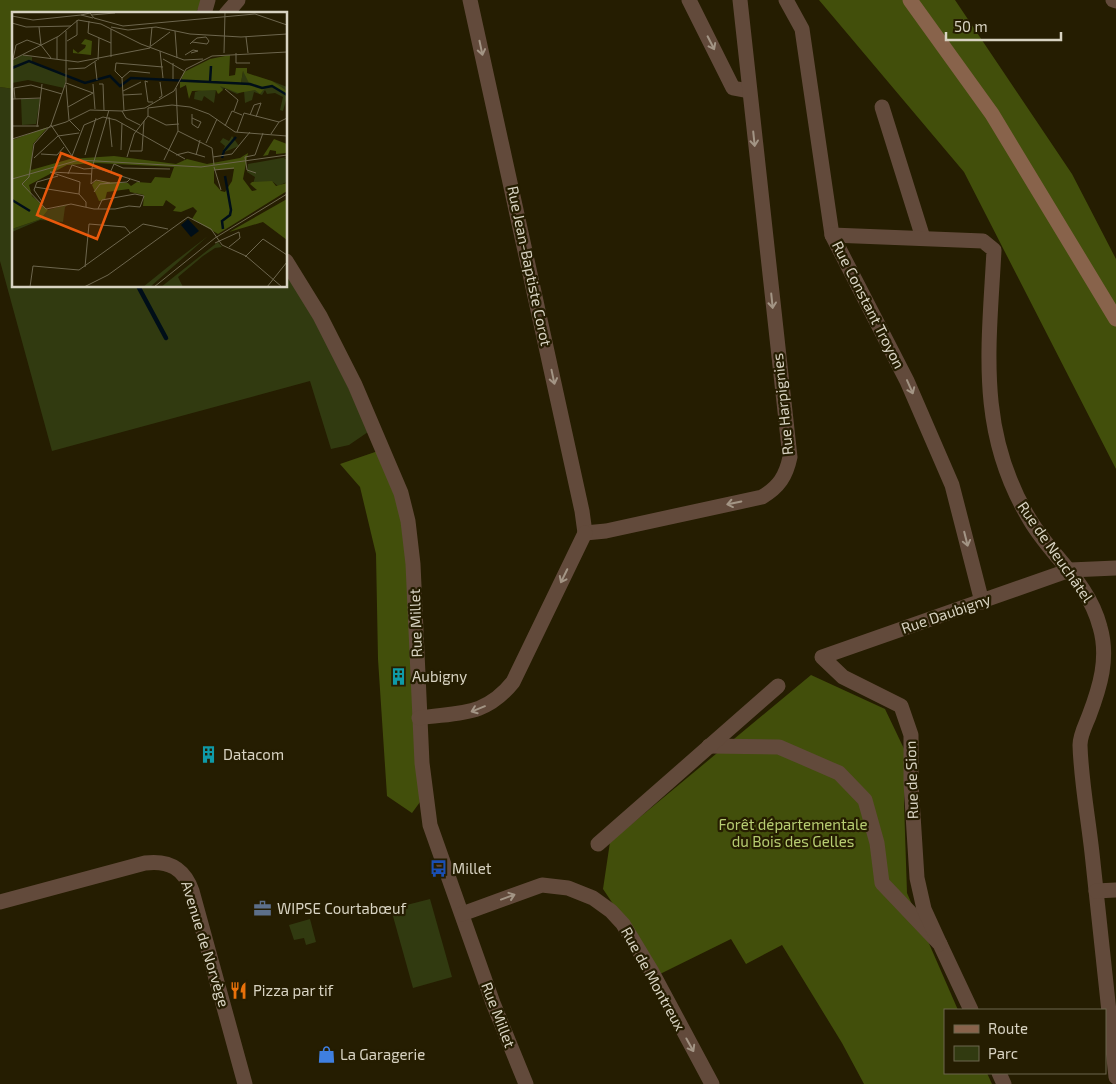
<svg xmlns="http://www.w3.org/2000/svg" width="1116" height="1084" font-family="'Exo 2',sans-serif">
	<rect width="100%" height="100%" fill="#251d01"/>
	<g fill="#313a10">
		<polygon points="0,87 14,89 14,286 286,286 286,272 321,326 368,432 349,445 331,449 310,381 52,451 0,261"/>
		<polygon points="430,899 452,977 413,988 391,909"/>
		<polygon points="310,919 316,942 306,945 304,938 294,940 289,925"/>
	</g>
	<g fill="#424f0b">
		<polygon points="0,0 203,0 195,14 14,14 14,89 0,87"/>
		<polygon points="819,0 955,0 1072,174 1116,259 1116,469 964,172"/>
		<polygon points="378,451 394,488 404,527 420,802 412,813 387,796 378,659 376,554 360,487 340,464"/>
		<polygon points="811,675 885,709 907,755 904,803 907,893 958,1010 945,1010 945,1073 987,1073 992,1084 864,1084 842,1043 782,945 746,964 731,939 660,974 603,889 610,842"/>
	</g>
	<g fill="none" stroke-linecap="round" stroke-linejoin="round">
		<polyline stroke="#000e18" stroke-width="4.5" points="138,286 166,338"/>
		<g stroke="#624a3b" stroke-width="15">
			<polyline points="470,0 582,511 585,533"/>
			<polyline points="689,0 733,88 749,91"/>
			<polyline points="786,0 802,29 832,235 907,381 952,485 982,602"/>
			<polyline points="1113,0 1116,1"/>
			<polyline points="204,14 208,0"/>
			<polyline points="226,14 238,0"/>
			<polyline points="882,107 923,238"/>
			<path d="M 832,235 L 983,241 L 994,250 C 989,347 976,431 1030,520 C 1053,559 1088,581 1100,627 C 1109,658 1100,687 1089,716 C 1086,724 1080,735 1080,745 C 1081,780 1088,817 1092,853 C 1100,927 1108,1002 1116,1077"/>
			<polyline points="286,261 320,316 355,385 401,493 408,521 413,564 422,763 430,825 493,1003 526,1084"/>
			<path d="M 585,533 L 606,531 L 762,497 C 779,487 786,476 790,457 L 740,0"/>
			<path d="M 419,718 C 459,712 485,717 513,682 L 585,533"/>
			<polyline points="709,746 779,747 839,773 865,800 877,843 882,883 940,944 971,1010"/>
			<polyline points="598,844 778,686"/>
			<polyline points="1096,891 1116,890"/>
			<path d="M 0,902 L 145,863 C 169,860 184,868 192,891 L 245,1084"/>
			<polyline points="462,914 542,885 568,888 593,898 611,911 623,924 652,972 712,1084"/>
			<polyline points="940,944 924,909 917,878 911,783 911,735 901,706 843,677 822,657 1070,570 1116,568"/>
			<polyline points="999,1073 1004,1084"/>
		</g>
		<polyline stroke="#88634b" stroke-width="15" points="910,0 992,114 1116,319"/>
	</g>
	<defs><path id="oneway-shaft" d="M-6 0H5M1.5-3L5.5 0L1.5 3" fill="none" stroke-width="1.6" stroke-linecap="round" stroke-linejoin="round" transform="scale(1.25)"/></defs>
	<g stroke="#a39585">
		<use href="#oneway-shaft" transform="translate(711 43) rotate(63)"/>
		<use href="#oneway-shaft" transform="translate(481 48) rotate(78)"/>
		<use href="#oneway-shaft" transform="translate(754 139) rotate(84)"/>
		<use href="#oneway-shaft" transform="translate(772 301) rotate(84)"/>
		<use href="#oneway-shaft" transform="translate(553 377) rotate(78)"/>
		<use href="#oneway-shaft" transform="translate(910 387) rotate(66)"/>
		<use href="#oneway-shaft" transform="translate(734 503) rotate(168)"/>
		<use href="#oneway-shaft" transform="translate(966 539) rotate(76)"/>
		<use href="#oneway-shaft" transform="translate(564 576) rotate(116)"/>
		<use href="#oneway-shaft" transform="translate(478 709) rotate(158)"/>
		<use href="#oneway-shaft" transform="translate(508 897) rotate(-20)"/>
		<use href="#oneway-shaft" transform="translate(690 1045) rotate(61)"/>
	</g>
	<defs>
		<symbol id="building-bare" viewBox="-9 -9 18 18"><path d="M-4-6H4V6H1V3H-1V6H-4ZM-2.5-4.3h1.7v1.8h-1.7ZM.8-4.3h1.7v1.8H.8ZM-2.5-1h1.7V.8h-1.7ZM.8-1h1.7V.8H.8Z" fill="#0f9aa8" stroke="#251d01" stroke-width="2.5" paint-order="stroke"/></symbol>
		<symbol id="bus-bare" viewBox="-9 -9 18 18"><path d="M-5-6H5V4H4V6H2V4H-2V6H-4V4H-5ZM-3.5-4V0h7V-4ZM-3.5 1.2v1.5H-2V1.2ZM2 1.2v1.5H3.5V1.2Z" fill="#1a4fb4" stroke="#251d01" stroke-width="2.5" paint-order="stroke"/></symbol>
		<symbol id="office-bare" viewBox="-9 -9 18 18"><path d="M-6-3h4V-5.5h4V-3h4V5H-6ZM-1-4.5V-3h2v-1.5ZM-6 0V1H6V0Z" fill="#5c6f8a" stroke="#251d01" stroke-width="2.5" paint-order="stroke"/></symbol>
		<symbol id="restaurant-bare" viewBox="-9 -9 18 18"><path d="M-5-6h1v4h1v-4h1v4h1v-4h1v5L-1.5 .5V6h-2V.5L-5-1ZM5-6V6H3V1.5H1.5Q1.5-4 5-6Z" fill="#e8710a" stroke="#251d01" stroke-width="2.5" paint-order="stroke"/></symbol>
		<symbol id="shop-bare" viewBox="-9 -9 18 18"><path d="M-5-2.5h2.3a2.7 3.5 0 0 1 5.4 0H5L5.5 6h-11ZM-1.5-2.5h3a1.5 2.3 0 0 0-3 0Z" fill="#3f7fe0" stroke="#251d01" stroke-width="2.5" paint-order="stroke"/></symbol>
	</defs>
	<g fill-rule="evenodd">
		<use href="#building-bare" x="386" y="664" width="25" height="25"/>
		<use href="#building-bare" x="196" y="742" width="25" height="25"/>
		<use href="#bus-bare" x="426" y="856" width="25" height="25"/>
		<use href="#office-bare" x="250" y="896" width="25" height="25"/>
		<use href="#restaurant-bare" x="226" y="978" width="25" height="25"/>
		<use href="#shop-bare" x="314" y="1042" width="25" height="25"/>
	</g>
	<g text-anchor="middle" stroke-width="4.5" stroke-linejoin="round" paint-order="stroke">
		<g font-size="15" fill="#d8d3c2" stroke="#251d01">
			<text transform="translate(529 266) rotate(78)" y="5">Rue Jean-Baptiste Corot</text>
			<text transform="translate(868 305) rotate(63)" y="5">Rue Constant Troyon</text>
			<text transform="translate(783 404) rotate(-96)" y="5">Rue Harpignies</text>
			<text transform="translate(1055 552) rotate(55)" y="5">Rue de Neuchâtel</text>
			<text transform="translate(946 614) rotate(-19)" y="5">Rue Daubigny</text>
			<text transform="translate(416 623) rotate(-92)" y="5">Rue Millet</text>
			<text transform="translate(912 780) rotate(-92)" y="5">Rue de Sion</text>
			<text transform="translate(205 944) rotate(73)" y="5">Avenue de Norvège</text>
			<text transform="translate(653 979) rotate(61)" y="5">Rue de Montreux</text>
			<text transform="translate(498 1015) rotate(69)" y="5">Rue Millet</text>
		</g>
		<g font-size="15" fill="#d8d3c2" stroke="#251d01" text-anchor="start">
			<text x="412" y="682">Aubigny</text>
			<text x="223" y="760">Datacom</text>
			<text x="452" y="874">Millet</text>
			<text x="277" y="914">WIPSE Courtabœuf</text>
			<text x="253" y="996">Pizza par tif</text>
			<text x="340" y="1060">La Garagerie</text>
		</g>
		<g font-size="15" fill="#b7cd72" stroke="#251d01">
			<text x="793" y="830">Forêt départementale<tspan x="793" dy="17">du Bois des Gelles</tspan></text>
		</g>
	</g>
	<g transform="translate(12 12)">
		<rect width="275" height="275" fill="#251d01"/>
		<path d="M 10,43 L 20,45 L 20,50 L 24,53 L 55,62 L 52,76 L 16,68 L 0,71 L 0,49 ZM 231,59 L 246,75 L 266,74 L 260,69 L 275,75 L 275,79 L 272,77 L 275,85 L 271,99 L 268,98 L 271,85 L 263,81 L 255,82 L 253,78 L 250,83 L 242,80 L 240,88 L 233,91 L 232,79 L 225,82 L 212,76 L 207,82 L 207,74 L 177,79 L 174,73 L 168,76 L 169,68 L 229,71 ZM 193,77 L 204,78 L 202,91 L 192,84 L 190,89 L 182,87 L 183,80 ZM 9,87 L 28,87 L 24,112 L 10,113 ZM 220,124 L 227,134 L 210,141 L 213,134 L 208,130 L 211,126 L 217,129 ZM 275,145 L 272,147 L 275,147 L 275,170 L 266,174 L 261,170 L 241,172 L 243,165 L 235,160 L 236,152 ZM 57,192 L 53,195 L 51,210 L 28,208 L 0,220 L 0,217 L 29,207 L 36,198 ZM 196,224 L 138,275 L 131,275 L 162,250 ZM 206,230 L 210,235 L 203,236 L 191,244 L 166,265 L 171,275 L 149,275 Z" fill="#313a10"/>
		<path d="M 73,27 L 80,29 L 79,43 L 61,41 L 61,37 L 66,41 L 73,36 L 74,33 L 69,32 ZM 218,43 L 217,64 L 223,63 L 224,56 L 235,56 L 235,61 L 260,69 L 275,79 L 275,83 L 260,74 L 249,76 L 252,77 L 248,82 L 243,78 L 226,81 L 208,74 L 211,78 L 206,82 L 204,78 L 180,79 L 177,87 L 174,73 L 168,76 L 168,70 L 230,72 L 245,75 L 237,71 L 231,59 L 229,71 L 169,68 L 172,60 L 198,47 ZM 36,115 L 21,132 L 19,158 L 58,147 L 102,144 L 164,152 L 175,147 L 195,152 L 228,146 L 236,141 L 231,167 L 240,179 L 245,178 L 238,172 L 240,170 L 260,169 L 264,174 L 275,171 L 275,179 L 206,222 L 180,207 L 185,199 L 181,195 L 169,200 L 161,199 L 164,195 L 154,188 L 151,194 L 131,194 L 132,183 L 118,180 L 117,177 L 95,180 L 93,188 L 87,189 L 80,173 L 83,169 L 116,171 L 119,174 L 125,170 L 139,171 L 143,165 L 158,166 L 162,155 L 84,151 L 55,153 L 17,173 L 20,184 L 36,198 L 29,207 L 0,217 L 0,128 ZM 222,157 L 220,169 L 213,180 L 209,179 L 202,171 L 202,158 ZM 262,127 L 275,132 L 275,141 L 264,142 L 264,139 L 258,138 L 256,143 L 251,144 ZM 275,187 L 275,228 L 251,210 L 217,220 Z" fill="#424f0b" fill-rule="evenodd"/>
		<path d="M 176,207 L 187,219 L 179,225 L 169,213 Z" fill="#000e18"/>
		<path fill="none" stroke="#000e18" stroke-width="2.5" d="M 0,56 L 17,49 L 73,71 L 98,64 L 108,74 L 119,66 L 238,72 L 250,76 L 260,74 L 275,83M 198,70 L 199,54M 210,146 L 212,139 L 224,125M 0,188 L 18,199M 211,217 L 210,209 L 218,203 L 219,198 L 213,164"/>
		<path fill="none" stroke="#6d664e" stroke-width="1" d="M 69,3 L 78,1 L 82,6 L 111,14 L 243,2 L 275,13M 79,3 L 103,1M 0,4 L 21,8 L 69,3 L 81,6M 77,9 L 76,21 L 99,31M 0,11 L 14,15 L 59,14M 27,15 L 29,33M 99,15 L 116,18 L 144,15 L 178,22 L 229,25 L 275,22M 54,19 L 54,70 L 39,113 L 22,132 L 17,165 L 10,172 L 34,197 L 59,192 L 82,197 L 103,197 L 117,194 L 128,195 L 132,184 L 123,182 L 90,188 L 86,197M 163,19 L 165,46M 234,25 L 236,41M 15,28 L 29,33 L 39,46M 55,29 L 65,23 L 65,8M 178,32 L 180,30 L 185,26 L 194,25 L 197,29 L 195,32 L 180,30M 139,34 L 158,20M 138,36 L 140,15M 148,39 L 151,66M 212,41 L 213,0M 224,41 L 224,51 L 238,51M 11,43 L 66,50 L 138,36M 173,43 L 181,38 L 186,39 L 179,41M 99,45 L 99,17M 1,47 L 4,33 L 15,28M 45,47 L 45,25M 151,47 L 172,59M 0,48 L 47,24 L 66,8 L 89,12 L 129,32 L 172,48 L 191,47M 86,48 L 87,26M 83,50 L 85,68M 56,57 L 73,56 L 85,48M 110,66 L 118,59 L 138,61M 161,67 L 161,51M 136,70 L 133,69 L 136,90 L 141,90M 54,71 L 81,81M 81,72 L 83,97M 87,72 L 91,72 L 92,98M 54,73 L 57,108 L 68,119M 213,77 L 226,88 L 222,99M 111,79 L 129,70M 111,83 L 130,82M 147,86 L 150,84 L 148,70M 1,87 L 29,86M 3,87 L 2,76 L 19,73 L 50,82M 56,95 L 81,81M 136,96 L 160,93 L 178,95 L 197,102 L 223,120 L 275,124M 97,98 L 80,156 L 79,172 L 84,168 L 98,171M 110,99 L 114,106 L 128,113M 112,99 L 110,66 L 103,59 L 104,51 L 151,55M 238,103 L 242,93 L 249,91 L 244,105M 136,104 L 154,113 L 167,112M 97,105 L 100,135M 180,106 L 189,110 L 186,116 L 180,112 L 180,102M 39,113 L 60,144M 0,114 L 27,114M 213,114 L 220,99 L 230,103M 25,115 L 30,72M 166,119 L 200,136 L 202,153M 225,120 L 232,101 L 267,110M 259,122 L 267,110 L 275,106M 46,124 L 67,121M 0,127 L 54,110 L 78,98 L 110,99 L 133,96 L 162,79 L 174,57 L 200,44 L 275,40M 194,131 L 205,107M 109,138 L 110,111M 118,139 L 130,139 L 132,109M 29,142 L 45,143 L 52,135M 73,143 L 84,106M 164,143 L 176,140 L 193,145M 184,143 L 188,128M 243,143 L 233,145 L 235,158 L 244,161M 243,143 L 251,121M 60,144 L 72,113 L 91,105 L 104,108 L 173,147M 115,145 L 122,122 L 136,104 L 136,96M 201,145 L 220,142 L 238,120M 22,146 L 46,124M 152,148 L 166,119 L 164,76M 202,155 L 209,178M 202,158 L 222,156M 38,160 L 68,170 L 67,182M 38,160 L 80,162M 98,161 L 102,152 L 111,156 L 158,157M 56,162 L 60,153 L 72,157 L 84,156 L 128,170M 0,167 L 67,148 L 189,155 L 275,143M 23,175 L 67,182M 82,180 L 88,172 L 115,170 L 118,167M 67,182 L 74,190 L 74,195M 31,191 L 22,178 L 25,170 L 46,164M 203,231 L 227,220 L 228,226 L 217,235M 233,245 L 251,227 L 275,243M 73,255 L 77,212 L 113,215 L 118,221M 18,275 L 21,254 L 67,258 L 131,212 L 156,217M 72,275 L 96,263 L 176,205 L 199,217 L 210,233 L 234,244 L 270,275M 142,275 L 203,226 L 275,182M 255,275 L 275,250"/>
		<path fill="#e8590c" fill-opacity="0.15" stroke="#e8590c" stroke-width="2.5" d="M 49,141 L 109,164 L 85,227 L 25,203 Z"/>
		<rect width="275" height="275" fill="none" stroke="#d8d3c2" stroke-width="2.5"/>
	</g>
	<rect x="944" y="1009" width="162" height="65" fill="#251d01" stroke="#6d664e"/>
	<rect x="954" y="1025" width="25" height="8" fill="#88634b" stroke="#6d664e"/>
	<text x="988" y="1034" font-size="15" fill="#d8d3c2">Route</text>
	<rect x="954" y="1046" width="25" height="15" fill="#313a10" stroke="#6d664e"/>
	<text x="988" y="1059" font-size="15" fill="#d8d3c2">Parc</text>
	<path d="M946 32v8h115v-8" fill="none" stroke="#d8d3c2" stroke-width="2.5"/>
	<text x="954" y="32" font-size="15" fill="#d8d3c2" stroke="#251d01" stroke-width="4" paint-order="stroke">50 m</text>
</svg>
